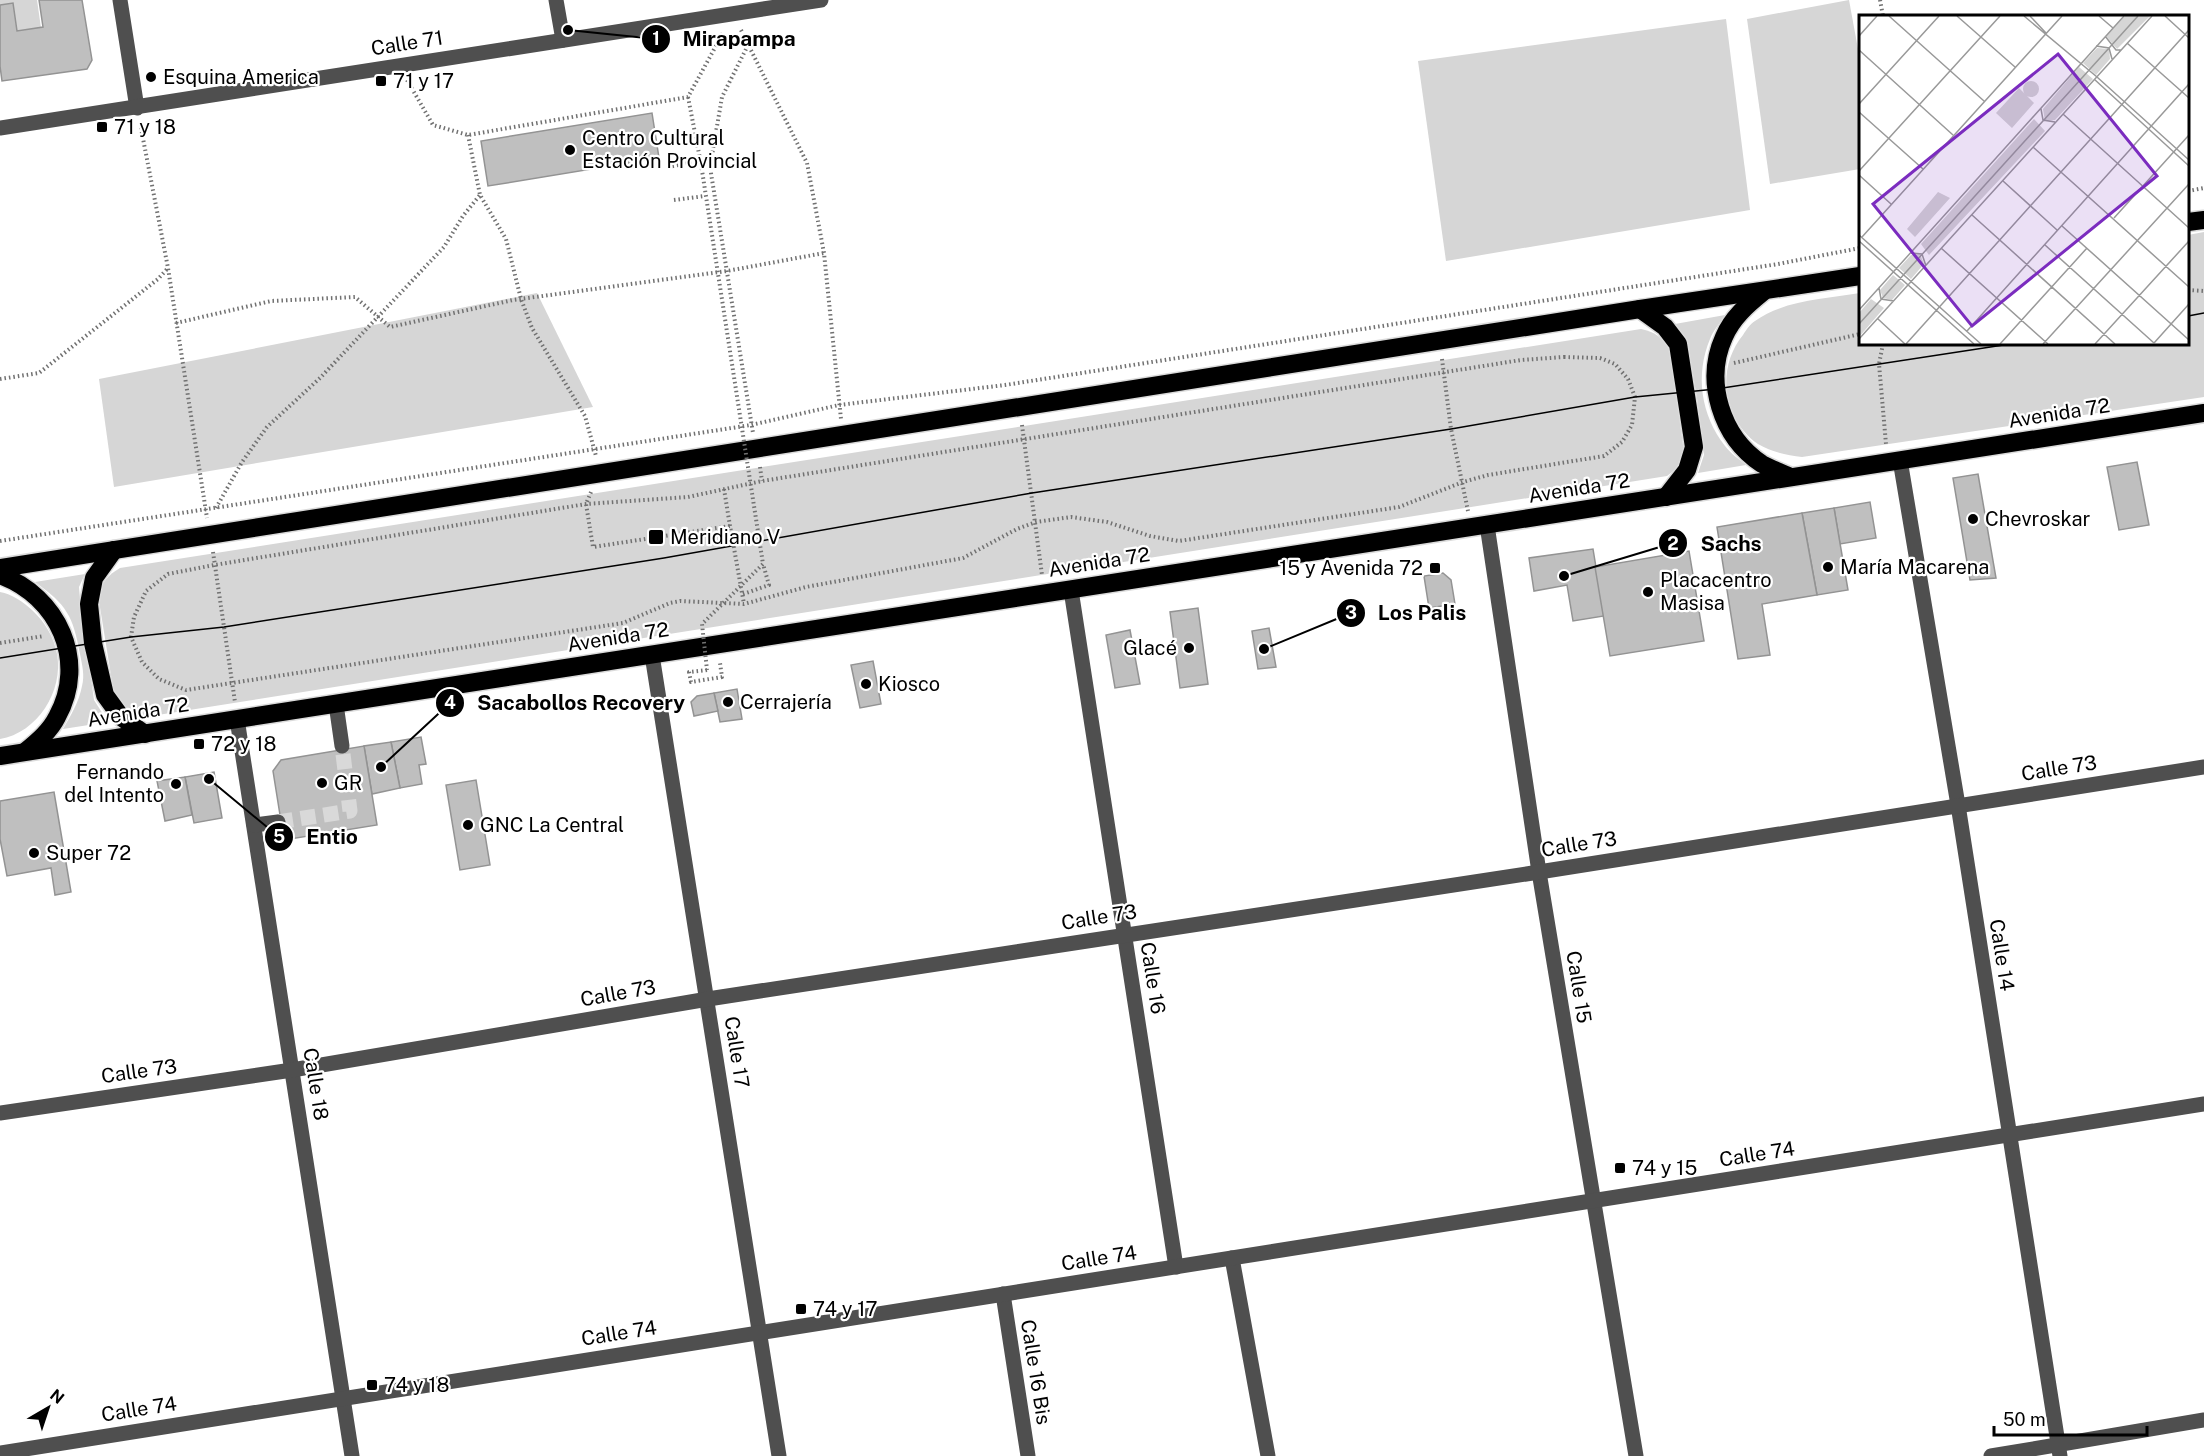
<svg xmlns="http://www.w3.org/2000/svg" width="2204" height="1456" viewBox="0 0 2204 1456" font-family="'Public Sans',sans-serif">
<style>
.green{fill:#d6d6d6}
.building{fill:#bfbfbf;stroke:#939393;stroke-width:1.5}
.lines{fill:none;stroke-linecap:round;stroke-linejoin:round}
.minor-tunnel{stroke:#d9d9d9;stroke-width:15;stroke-dasharray:15 8;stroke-linecap:butt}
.highway-casing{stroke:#dbdbdb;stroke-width:21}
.path{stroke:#717171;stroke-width:4;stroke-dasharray:1.5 3;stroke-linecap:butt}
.minor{stroke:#4f4f4f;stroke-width:15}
.highway{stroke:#000;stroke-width:18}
.tram{stroke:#000;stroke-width:1.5}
.path-bridge{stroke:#717171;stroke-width:4;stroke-dasharray:1.5 3;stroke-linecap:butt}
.poi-dot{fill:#000;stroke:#fff;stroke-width:2}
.labels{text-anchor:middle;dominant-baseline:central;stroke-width:4.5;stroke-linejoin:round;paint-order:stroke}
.street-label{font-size:20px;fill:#000;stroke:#fff}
.poi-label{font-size:20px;fill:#000;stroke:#fff;text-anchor:start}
.inset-road{fill:none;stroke:#999;stroke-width:1.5}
.view{fill:#7b2cbf;fill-opacity:0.15;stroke:#7b2cbf;stroke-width:3}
.inset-edge{fill:none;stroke:#000;stroke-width:3}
.leader{fill:none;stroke:#000;stroke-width:2}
.callout-dot{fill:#000;stroke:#fff;stroke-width:2}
.mark-label{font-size:18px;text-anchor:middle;font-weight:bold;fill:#fff}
.callout-label{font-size:21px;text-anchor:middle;font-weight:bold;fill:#000;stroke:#fff;stroke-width:4.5;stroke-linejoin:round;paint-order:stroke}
</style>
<rect width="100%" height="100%" fill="#fff"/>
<!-- green -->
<g class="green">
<polygon points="0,0 37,0 41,28 17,31 13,3 0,5"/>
<polygon points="1849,0 1860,60 1860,169 1770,184 1747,19"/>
<polygon points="1726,19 1750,210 1446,261 1418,61"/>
<path d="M2204,232V397L1802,457C1787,455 1771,452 1758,444C1722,419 1716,368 1743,335C1746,330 1750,324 1755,321C1784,300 1825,299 1860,293V344H2188V235Z"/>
<polygon points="537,293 593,407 114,487 99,379"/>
<path d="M1725,315C1720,323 1713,331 1710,339C1695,375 1701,415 1725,446C1730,453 1739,459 1746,465L1698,473L1704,455L1697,398L1687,340L1675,324Z"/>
<path d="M1641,329C1655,332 1662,337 1670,350L1684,452L1680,466L1667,476L145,717C129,715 121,708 114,694L98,595C102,582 108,575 120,568Z"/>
<path d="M85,574L79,587L80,599L94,700L108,722L63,729C71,715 79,702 82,686C85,675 82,665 80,654C73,616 67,605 35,582Z"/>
<path d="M0,592C12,594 23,602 32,610C45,622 54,637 57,654C64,691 37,733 0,739Z"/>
</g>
<!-- building -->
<g class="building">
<polygon points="39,0 82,0 92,60 87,69 2,81 0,66 0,5 13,3 17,31 43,27"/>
<polygon points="652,113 659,158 488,186 481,141"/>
<polygon points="2137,462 2149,525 2119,530 2107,467"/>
<polygon points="1978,474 1996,578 1970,580 1953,478"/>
<polygon points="1870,502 1876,538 1840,544 1834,508"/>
<polygon points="1834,508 1848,590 1817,595 1802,513"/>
<polygon points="1802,513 1817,595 1762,604 1770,655 1738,659 1717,527"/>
<polygon points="1593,549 1604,616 1573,621 1567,585 1534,591 1529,558"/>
<polygon points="1689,551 1704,641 1610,656 1595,567"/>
<polygon points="1443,573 1451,580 1455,604 1429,608 1424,576"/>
<polygon points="1198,608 1208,684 1180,688 1170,612"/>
<polygon points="1269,628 1276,667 1258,669 1252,631"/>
<polygon points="1130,630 1140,684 1115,688 1106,635"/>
<polygon points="873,661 881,704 860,708 851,665"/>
<polygon points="737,689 742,719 720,722 714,693"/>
<polygon points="714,693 718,711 694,716 691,702 697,696"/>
<polygon points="421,737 426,764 419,765 422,784 400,788 391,742"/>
<polygon points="391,742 400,788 372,794 364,746"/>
<polygon points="364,746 377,825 284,840 273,771 281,760"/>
<polygon points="214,772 222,818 194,823 185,777"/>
<polygon points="185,777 192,815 165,821 157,781"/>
<polygon points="476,780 490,865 460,870 446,785"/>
<polygon points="54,792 71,892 55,895 51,868 7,876 0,839 0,801"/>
</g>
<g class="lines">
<!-- minor-tunnel -->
<polyline class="minor-tunnel" points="278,822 350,811 342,746"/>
<defs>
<g id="highway">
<polyline points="2188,222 2204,220"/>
<path d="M1763,292C1747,305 1732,318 1724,337C1704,381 1721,437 1762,464C1771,469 1782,473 1791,477"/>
<polyline points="1640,309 1665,327 1678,344 1694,447 1687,470 1666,497"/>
<polyline points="114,550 94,578 89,604 93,643 105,695 121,717 145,734"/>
<polyline points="0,568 1640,309 1860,276"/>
<path d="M0,575C58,596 88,661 57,717C50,731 38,741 26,751"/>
<polyline points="0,756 2204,413"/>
</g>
</defs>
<!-- highway casing -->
<use href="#highway" class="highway-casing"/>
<!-- path -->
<g class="path">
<polyline points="1880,0 1883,16"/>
<polyline points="741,30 807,163 824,253 841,419"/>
<polyline points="748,45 722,97 710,167 753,433"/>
<polyline points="407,80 433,125 468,135 688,97 723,33"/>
<polyline points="688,97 701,164"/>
<polyline points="140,123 168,268 207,518"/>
<polyline points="468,135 480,195 506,239 521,299 532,328 585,416 596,456"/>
<polyline points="668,167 700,161"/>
<polyline points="2188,191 2204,188"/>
<polyline points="674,200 705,196"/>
<polyline points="2188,290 2204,291"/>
<polyline points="176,323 271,301 355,297 390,327 513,300 727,271 824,253"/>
<polyline points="1883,344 1879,364 1886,444"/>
<polygon points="1564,357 1600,358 1615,364 1628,379 1635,397 1632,425 1622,442 1604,456 1488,475 1463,482 1399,507 1179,541 1150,536 1107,522 1071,517 1036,522 1017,529 963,558 806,587 744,604 680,601 670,603 623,623 186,690 159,679 142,662 131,637 134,617 146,591 168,574 214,565 586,504 688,497 762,481 1521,360"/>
<polyline points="1442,359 1451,429 1468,511"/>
<polyline points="1734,363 1860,334"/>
<polyline points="0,379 39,373 158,279 168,268"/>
<polyline points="1022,425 1042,575"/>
<polyline points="760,467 762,481"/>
<polyline points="724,489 730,526"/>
<polyline points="591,492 586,504 593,547 730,526 744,604"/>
<polyline points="216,508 242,462 267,427 320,378 444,247 463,216 480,195"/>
<polyline points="0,541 751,425 839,405 1005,385 1778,264 1860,248"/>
<polyline points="213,552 235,702"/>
<polyline points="743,594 769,585 763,564"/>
<polyline points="0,643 44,636"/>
<polyline points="707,670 689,672 691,682 722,677 720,663"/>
</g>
<!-- minor -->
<g class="minor">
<polyline points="120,0 137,108"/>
<polyline points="556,0 563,40"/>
<polyline points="0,128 821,0"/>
<polyline points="1900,460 1958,805 2060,1456"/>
<polyline points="1487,525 1539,872 1636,1456"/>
<polyline points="1071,590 1176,1267"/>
<polyline points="652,655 779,1456"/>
<polyline points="336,704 342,746"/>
<polyline points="237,719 352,1456"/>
<polyline points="254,825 278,822"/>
<polyline points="0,1113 292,1070 708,999 1539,872 2204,767"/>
<polyline points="1232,1258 1268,1456"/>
<polyline points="1003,1294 1028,1456"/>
<polyline points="0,1453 2204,1104"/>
<polyline points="1991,1456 2204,1420"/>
</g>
<!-- highway -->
<use href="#highway" class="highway"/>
<!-- tram -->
<g class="tram">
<polyline points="2188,316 2204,313"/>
<polyline points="0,658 131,637 224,627 664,558 1032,493 1451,429 1635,397 1716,389 2010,344"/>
</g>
<!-- path-bridge -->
<polyline class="path-bridge" points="701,164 763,564 702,624 707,670"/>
</g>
<!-- markers -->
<g class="poi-dot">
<circle cx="151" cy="77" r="6"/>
<rect x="375" y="75" width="12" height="12" rx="3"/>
<rect x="96" y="121" width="12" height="12" rx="3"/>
<circle cx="570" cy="150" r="6"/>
<circle cx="1973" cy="519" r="6"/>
<rect x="648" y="529" width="16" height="16" rx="3"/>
<circle cx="1828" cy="567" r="6"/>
<rect x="1429" y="562" width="12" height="12" rx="3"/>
<circle cx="1648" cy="592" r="6"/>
<circle cx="1189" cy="648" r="6"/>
<circle cx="866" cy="684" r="6"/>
<circle cx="728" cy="702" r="6"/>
<rect x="193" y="738" width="12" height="12" rx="3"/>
<circle cx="322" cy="783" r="6"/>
<circle cx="176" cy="784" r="6"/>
<circle cx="468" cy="825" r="6"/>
<circle cx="34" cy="853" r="6"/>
<rect x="1614" y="1162" width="12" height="12" rx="3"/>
<rect x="795" y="1303" width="12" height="12" rx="3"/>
<rect x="366" y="1379" width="12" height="12" rx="3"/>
</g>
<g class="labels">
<!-- street labels -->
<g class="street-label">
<text transform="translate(407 43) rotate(-9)">Calle 71</text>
<text transform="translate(2059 413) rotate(-9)">Avenida 72</text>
<text transform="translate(1579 488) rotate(-9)">Avenida 72</text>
<text transform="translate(1099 562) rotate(-9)">Avenida 72</text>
<text transform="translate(618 637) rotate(-9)">Avenida 72</text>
<text transform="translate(138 712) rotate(-9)">Avenida 72</text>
<text transform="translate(2059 768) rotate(-9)">Calle 73</text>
<text transform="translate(1579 844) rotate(-9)">Calle 73</text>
<text transform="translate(1099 917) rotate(-9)">Calle 73</text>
<text transform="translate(2002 955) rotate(81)">Calle 14</text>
<text transform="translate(1153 978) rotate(81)">Calle 16</text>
<text transform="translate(1579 987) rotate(81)">Calle 15</text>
<text transform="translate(618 993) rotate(-10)">Calle 73</text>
<text transform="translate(737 1052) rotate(81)">Calle 17</text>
<text transform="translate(139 1071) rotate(-8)">Calle 73</text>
<text transform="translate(316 1084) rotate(81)">Calle 18</text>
<text transform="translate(1757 1154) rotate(-9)">Calle 74</text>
<text transform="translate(1099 1258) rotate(-9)">Calle 74</text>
<text transform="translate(619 1333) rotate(-9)">Calle 74</text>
<text transform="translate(1036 1372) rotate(81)">Calle 16 Bis</text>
<text transform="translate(139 1409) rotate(-9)">Calle 74</text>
</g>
<!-- poi labels -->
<g class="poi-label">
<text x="163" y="77">Esquina America</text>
<text x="393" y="81">71 y 17</text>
<text x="114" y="127">71 y 18</text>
<text x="582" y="138">Centro Cultural<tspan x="582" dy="23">Estación Provincial</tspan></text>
<text x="1985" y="519">Chevroskar</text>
<text x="670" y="537">Meridiano V</text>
<text x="1840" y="567">María Macarena</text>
<text x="1423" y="568" text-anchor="end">15 y Avenida 72</text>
<text x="1660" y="580">Placacentro<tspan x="1660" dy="23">Masisa</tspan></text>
<text x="1177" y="648" text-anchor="end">Glacé</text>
<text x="878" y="684">Kiosco</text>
<text x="740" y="702">Cerrajería</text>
<text x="211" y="744">72 y 18</text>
<text x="164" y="772" text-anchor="end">Fernando<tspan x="164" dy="23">del Intento</tspan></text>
<text x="334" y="783">GR</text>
<text x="480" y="825">GNC La Central</text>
<text x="46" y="853">Super 72</text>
<text x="1632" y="1168">74 y 15</text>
<text x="813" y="1309">74 y 17</text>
<text x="384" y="1385">74 y 18</text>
</g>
</g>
<!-- overview -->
<g transform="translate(1859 15)">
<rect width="330" height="330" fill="#fff"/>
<path d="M266,1H291L258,34L247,21ZM238,33L250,34L251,44L237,60L224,48ZM220,52L234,64L196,105L186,106L184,94ZM164 74a8 8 0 1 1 16 0a8 8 0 1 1-16 0ZM160,73L175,88L153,113L137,98ZM175,104L186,116L70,240L62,229ZM79,177L91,183L56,222L48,214ZM61,239L65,249L52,264L40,253L52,240ZM34,260L46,270L33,285L24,283L21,275ZM12,284L25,293L0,322V298Z" fill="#d6d6d6"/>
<path class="inset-road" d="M30,1L125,86M98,1L156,52M165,1L238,62M171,1L187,18M240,1L254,13M306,1L330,23M0,21L18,1M246,21L257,35H262M268,28L330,83M237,31L250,33L253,44M0,35L94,120M238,62L330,145M235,64L330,151M0,89L80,1M182,94L184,105L196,107M0,97L64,154M204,99L330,213M174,132L330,272M0,156L141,1M0,160L32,189M144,166L198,215M113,200L256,329M255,203L330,120M203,211L330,325M0,220L122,329M3,222L203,1M0,226L115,329M186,230L295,328M82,233L189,329M52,238L63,239L67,251M20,273L22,284L35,286M0,295L265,1M19,304L46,329M0,309L279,1M108,316L330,69M0,324L293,1M295,328L330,289M47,329L330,15M141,329L228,233M184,329L330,169M236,329L330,226"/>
<path class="view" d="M199,39L298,161L113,311L14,189Z"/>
<rect width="330" height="330" class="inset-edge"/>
</g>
<!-- callouts -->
<path class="leader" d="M568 30L656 39M1564 576L1673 543M1264 649L1351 613M381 767L450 703M209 779L279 837"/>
<g class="callout-dot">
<circle cx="568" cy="30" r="6"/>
<circle cx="1564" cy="576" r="6"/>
<circle cx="1264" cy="649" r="6"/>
<circle cx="381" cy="767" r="6"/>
<circle cx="209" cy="779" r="6"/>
<circle cx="656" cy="39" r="15"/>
<circle cx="1673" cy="543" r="15"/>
<circle cx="1351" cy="613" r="15"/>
<circle cx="450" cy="703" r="15"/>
<circle cx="279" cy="837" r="15"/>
</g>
<g class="mark-label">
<text x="656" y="45">1</text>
<text x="1673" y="550">2</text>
<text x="1351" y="619">3</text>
<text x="450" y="709">4</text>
<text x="279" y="843">5</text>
</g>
<g class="callout-label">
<text x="739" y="46">Mirapampa</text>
<text x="1731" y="551">Sachs</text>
<text x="1422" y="620">Los Palis</text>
<text x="581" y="710">Sacabollos Recovery</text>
<text x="332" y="844">Entio</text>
</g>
<!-- north arrow -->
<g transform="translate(48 1408) rotate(39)" stroke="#ffffff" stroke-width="4.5" paint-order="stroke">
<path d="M0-4.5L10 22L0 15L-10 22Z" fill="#000000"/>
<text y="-9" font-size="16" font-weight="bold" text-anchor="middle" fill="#000000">N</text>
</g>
<!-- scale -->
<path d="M1994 1426v9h153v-9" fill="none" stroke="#000000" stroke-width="3"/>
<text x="2003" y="1426" font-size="18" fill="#000000" stroke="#ffffff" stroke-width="4.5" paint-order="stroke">50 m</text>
</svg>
